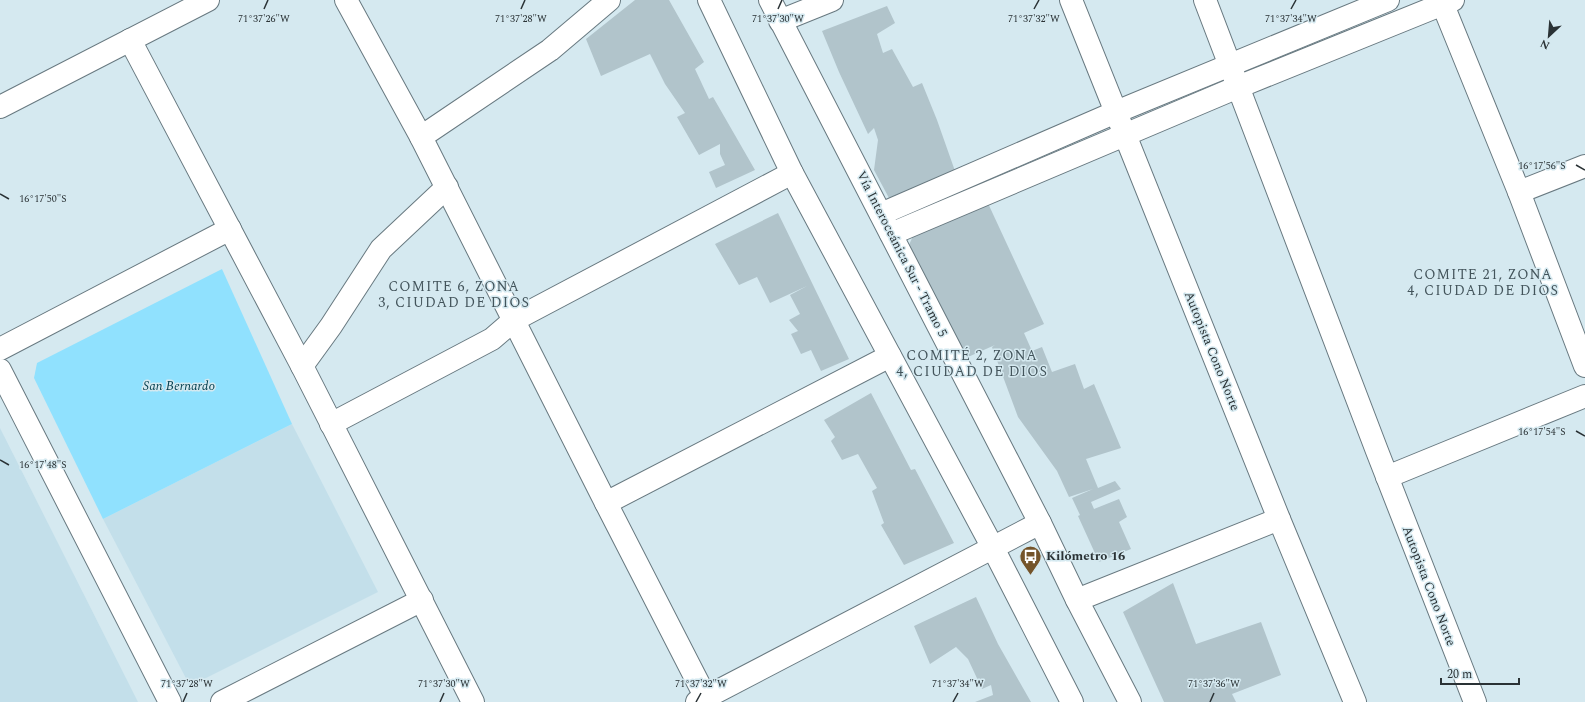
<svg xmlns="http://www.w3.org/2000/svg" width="1585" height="702" viewBox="0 0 1585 702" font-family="Spectral,serif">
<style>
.built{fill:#c3dfea}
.green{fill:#90e1fe}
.building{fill:#b1c4cb}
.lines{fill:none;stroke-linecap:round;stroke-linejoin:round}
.minor-casing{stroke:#687980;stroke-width:24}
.secondary-casing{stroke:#687980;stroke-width:24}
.trunk-casing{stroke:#687980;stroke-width:24}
.minor{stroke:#fff;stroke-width:22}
.secondary{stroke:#fff;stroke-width:22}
.trunk{stroke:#fff;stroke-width:22}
.ticks{fill:none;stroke:#2a3235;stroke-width:1.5}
.labels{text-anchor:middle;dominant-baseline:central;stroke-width:3;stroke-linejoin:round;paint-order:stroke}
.street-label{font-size:13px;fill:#2a3235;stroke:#d5e9f0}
.park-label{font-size:13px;font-style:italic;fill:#054050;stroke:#d5e9f0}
.poi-label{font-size:13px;font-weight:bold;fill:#2a3235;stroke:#d5e9f0;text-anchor:start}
.neighbourhood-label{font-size:14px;letter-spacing:1px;fill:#43545b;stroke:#d5e9f0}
.ticks-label{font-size:10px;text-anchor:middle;fill:#2a3235;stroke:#d5e9f0;stroke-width:3;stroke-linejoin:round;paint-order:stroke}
</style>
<rect width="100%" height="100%" fill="#d5e9f0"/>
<!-- built -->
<g class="built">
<polygon points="292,424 378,592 190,686 103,519"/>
<polygon points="0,428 138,702 0,702"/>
</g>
<!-- green -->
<polygon class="green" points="222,269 292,424 103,519 34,378 37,363"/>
<!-- building -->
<g class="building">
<polygon points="635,0 669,0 704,62 695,69 709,99 713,97 755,170 716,188 709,172 725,165 720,154 720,144 699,155 677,117 685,113 665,84 650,54 601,76 586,39"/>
<polygon points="887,6 895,23 877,34 883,53 892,49 913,87 922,83 937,120 955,171 889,198 874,170 878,140 874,128 868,134 839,72 822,31"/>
<polygon points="986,199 1044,324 1024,333 1032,351 1042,347 1052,372 1075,364 1084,389 1094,384 1121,448 1086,459 1098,488 1115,481 1121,489 1091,502 1094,509 1119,499 1127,517 1119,522 1131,549 1099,562 1078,516 1080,515 1072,498 1093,489 1069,497 1057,471 1018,417 992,347 995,345 959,361 909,245 916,229"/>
<polygon points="778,213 849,359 821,371 811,350 801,354 791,334 798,331 789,320 800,314 790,295 807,286 770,303 757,277 739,285 715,244"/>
<polygon points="871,393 911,470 915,469 954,543 904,565 881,525 884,523 872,491 877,488 858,454 842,460 831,441 835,437 824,420"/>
<polygon points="1173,583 1196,644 1261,622 1281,675 1232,694 1236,702 1164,702 1123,612"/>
<polygon points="976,597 998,644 1031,702 975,702 993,695 991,685 982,689 968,659 956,647 930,664 914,626"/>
</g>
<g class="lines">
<defs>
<g id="minor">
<polyline points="346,0 421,137 606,503 708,702"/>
<polyline points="709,0 792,173 993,548 1072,702"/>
<polyline points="1441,0 1519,192 1585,366"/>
<polyline points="130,40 302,366 473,702"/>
<polyline points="0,107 208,0"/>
<polyline points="421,137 550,50 609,0"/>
<polyline points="1519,192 1585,166"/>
<polyline points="881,214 1116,112 1388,0"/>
<polyline points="891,234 1238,87 1453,0"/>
<polyline points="0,349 230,229"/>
<polyline points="302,366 331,326 381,249 447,187"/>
<polyline points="0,370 170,702"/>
<polyline points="331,424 492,339 514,320 792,173"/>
<polyline points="1387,477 1585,396"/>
<polyline points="606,503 890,356"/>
<polyline points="1077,600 1279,519"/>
<polyline points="222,702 422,600"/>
<polyline points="697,702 1040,523"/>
</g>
<g id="secondary">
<polyline points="1071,0 1279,519 1355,702"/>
<polyline points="1205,0 1377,451 1475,702"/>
<polyline points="780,21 832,0"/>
</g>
<polyline id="trunk" points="770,0 1040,523 1077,600 1130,702"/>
</defs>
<!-- minor casing -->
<use href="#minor" class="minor-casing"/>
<!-- secondary casing -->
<use href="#secondary" class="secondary-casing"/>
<!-- trunk casing -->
<use href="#trunk" class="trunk-casing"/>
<!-- minor -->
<use href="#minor" class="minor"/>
<!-- secondary -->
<use href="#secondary" class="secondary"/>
<!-- trunk -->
<use href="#trunk" class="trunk"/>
</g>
<!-- ticks -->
<path class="ticks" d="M264,9L268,0M521,9L525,0M778,9L782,0M1034,9L1039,0M1291,9L1296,0M1576,165L1585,170M0,194L9,199M1576,431L1585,436M0,460L9,465M183,702L187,693M440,702L444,693M696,702L701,693M953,702L958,693M1210,702L1214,693"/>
<!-- icons -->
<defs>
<symbol id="bus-pin" viewBox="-11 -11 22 30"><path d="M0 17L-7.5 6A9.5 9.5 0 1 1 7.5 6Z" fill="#74542a" stroke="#d5e9f0"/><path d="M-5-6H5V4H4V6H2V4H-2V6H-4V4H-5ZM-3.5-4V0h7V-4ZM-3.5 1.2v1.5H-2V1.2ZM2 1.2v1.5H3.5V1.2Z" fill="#fff"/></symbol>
</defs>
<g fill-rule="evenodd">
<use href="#bus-pin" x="1018" y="544" width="25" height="34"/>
</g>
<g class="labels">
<!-- street labels -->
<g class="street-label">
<text transform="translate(902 254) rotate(63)">Vía Interoceánica Sur - Tramo 5</text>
<text transform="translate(1212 351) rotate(68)">Autopista Cono Norte</text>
<text transform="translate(1429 586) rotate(69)">Autopista Cono Norte</text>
</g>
<!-- park labels -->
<g class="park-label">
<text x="179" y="386">San Bernardo</text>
</g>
<!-- poi labels -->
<g class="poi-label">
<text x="1046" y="556">Kilómetro 16</text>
</g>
<!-- neighbourhood labels -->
<g class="neighbourhood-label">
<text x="1483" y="274">COMITE 21, ZONA<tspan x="1483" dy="16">4, CIUDAD DE DIOS</tspan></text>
<text x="454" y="286">COMITE 6, ZONA<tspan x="454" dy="16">3, CIUDAD DE DIOS</tspan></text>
<text x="972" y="355">COMITÉ 2, ZONA<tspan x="972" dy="16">4, CIUDAD DE DIOS</tspan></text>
</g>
</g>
<g class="ticks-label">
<text x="264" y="22">71°37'26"W</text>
<text x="521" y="22">71°37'28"W</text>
<text x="778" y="22">71°37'30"W</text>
<text x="1034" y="22">71°37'32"W</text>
<text x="1291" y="22">71°37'34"W</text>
<text x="1542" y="169">16°17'56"S</text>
<text x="43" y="202">16°17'50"S</text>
<text x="1542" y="435">16°17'54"S</text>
<text x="43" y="468">16°17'48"S</text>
<text x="187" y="687">71°37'28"W</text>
<text x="444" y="687">71°37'30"W</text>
<text x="701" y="687">71°37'32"W</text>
<text x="958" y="687">71°37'34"W</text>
<text x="1214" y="687">71°37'36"W</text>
</g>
<!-- north arrow -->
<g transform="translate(1549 36) rotate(206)" stroke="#d5e9f0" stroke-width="3" paint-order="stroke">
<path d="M0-3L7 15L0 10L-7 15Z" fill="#2a3235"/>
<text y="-6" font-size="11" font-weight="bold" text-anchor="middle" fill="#2a3235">N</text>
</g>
<!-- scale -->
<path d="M1441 678v6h78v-6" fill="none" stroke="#2a3235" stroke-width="2"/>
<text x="1447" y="678" font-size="12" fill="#2a3235" stroke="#d5e9f0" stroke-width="3" paint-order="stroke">20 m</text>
</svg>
